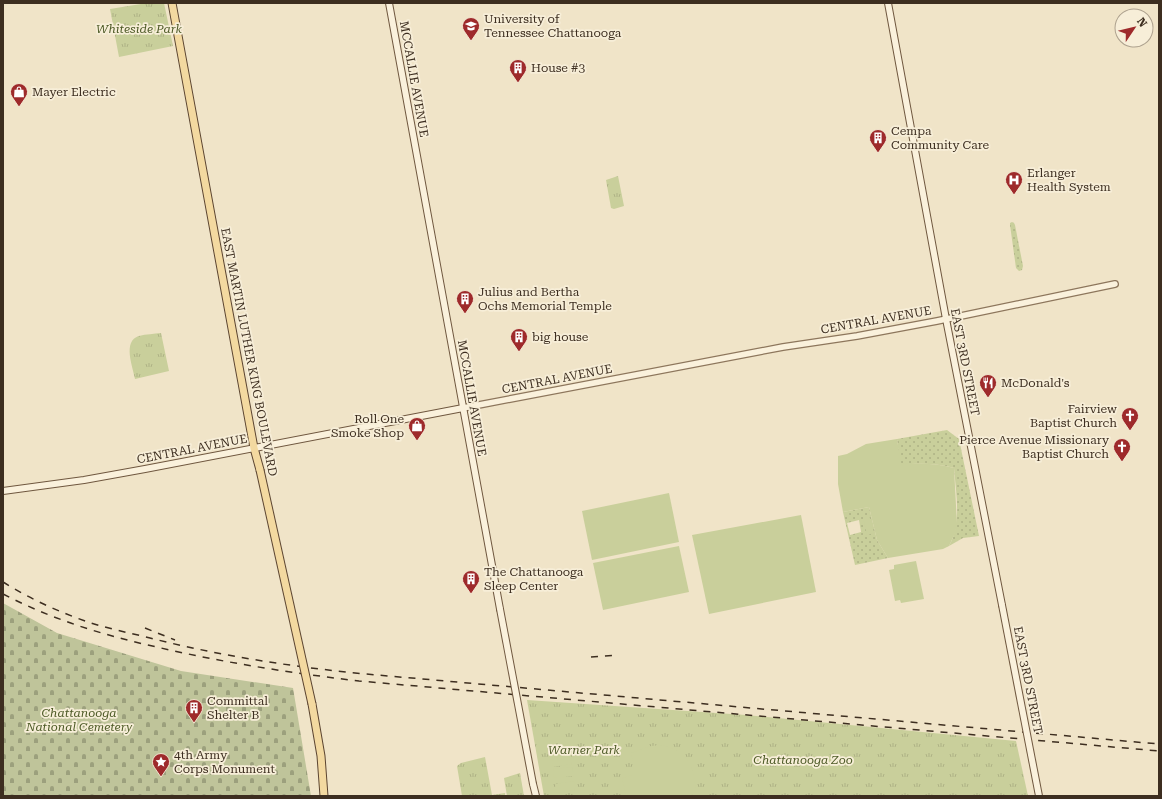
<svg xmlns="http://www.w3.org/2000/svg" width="1162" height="799" viewBox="0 0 1162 799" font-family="'Roboto Serif',serif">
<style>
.grass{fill:url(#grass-dots);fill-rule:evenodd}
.cemetery{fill:url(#cemetery-stones)}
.park{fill:url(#park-tufts)}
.garden{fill:#c9cf9b}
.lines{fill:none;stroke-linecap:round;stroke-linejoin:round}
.tertiary-casing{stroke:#8d765c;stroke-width:8}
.secondary-casing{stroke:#6f573f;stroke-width:8}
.primary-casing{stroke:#5b4430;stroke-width:9}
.tertiary{stroke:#faf1dc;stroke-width:5.5}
.secondary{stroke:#faf1dc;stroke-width:6}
.primary{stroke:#f3d9a0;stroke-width:7}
.rail{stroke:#3d2e20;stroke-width:1.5;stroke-dasharray:7 7;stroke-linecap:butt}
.secondary-bridge-casing{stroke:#6f573f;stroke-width:8;stroke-linecap:butt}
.primary-bridge-casing{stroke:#5b4430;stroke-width:9;stroke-linecap:butt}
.secondary-bridge{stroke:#faf1dc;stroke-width:6}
.primary-bridge{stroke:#f3d9a0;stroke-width:7}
.labels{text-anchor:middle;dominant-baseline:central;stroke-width:3.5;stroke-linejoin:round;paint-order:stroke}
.poi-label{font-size:12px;fill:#3d2e20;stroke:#f7eed8;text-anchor:start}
.park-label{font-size:12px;font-style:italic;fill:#4d5a26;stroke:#f7eed8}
.street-label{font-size:12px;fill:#3d2e20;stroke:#f7eed8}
</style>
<defs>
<pattern id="grass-dots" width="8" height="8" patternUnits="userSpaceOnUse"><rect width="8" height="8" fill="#c9cf9b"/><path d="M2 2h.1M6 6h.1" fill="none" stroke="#aeb285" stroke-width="1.8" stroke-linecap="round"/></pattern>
<pattern id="cemetery-stones" width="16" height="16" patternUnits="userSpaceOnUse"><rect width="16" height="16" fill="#bfc49a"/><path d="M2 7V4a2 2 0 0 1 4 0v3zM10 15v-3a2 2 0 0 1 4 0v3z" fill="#9ca07d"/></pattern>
<pattern id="park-tufts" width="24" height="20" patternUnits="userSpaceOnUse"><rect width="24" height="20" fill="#c9cf9b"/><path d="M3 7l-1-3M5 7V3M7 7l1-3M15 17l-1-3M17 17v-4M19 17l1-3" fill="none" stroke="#aeb285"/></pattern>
</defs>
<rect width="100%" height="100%" fill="#f0e4c8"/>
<!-- grass -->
<g class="grass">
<polygon points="1012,222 1014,223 1015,225 1023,266 1022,270 1019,271 1016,268 1010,225 1010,223"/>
<path d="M947,430L959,439L979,536L963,538L949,546C962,523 956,494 954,468C936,463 919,463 900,465L897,439Z"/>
<path d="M869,507L877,540L888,558L855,565L843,512ZM859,520L861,532L850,535L847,523Z"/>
</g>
<!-- cemetery -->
<polygon class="cemetery" points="3,603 57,633 181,671 293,688 311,796 3,796"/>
<!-- park -->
<g class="park">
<polygon points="147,3 164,3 173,46 119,57 110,9"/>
<polygon points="618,176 624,206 614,209 611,208 606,180"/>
<path d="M161,333L169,371L135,379C133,367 122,341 139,336C146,334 154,334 161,333Z"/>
<polygon points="527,700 746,715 1016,741 1028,796 544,796"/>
<polygon points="485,757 492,795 505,793 505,796 462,796 457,766 461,763"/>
<polygon points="520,773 524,796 507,796 504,778"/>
</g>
<!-- garden -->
<g class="garden">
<path d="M897,439L901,464C919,463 936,463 954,468L957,524L955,533L949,546L943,549L888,558L877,540L869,507L843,512L838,484V456L847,454L866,444Z"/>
<polygon points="669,493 679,542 592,560 582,511"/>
<polygon points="801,515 816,592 709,614 692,535"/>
<polygon points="869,515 874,533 867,535 863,517"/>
<polygon points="679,546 689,592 603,610 593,563"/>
<polygon points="916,561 924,599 901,603 900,600 895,601 889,570 894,569 894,565"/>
<polygon points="569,744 570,753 551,755 550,746"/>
<path d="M660,745C690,751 694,767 696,794L687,796H622L626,794L622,778L633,775V772L635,771L631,753L651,746Z"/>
<polygon points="571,755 572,764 553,767 552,758"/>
<polygon points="572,767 574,776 554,778 553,769"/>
<polygon points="574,781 575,790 556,793 555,784"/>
</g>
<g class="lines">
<defs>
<polyline id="tertiary" points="463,408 783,347 857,336 937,321 1115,284"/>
<g id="secondary">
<polyline points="389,3 500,609"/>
<polyline points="888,3 946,319 1002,605"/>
<polyline points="3,491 84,480 145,469 463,408"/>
<polyline points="533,784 536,796"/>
</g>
<g id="primary">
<polyline points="172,3 254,448 260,470"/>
<polyline points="312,704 321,756 324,796"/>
</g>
</defs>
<!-- tertiary casing -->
<use href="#tertiary" class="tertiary-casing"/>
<!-- secondary casing -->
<use href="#secondary" class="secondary-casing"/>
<!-- primary casing -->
<use href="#primary" class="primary-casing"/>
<!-- tertiary -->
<use href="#tertiary" class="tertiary"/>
<!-- secondary -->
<use href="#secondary" class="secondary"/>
<!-- primary -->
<use href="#primary" class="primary"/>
<!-- rail -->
<g class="rail">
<path d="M3,582C30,599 61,613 91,623C110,629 130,633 150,638C221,656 293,667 366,674L1159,744"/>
<path d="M3,594C53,620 106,636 161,648C226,663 292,673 359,681L1159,751"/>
<polyline points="145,628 175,640"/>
<polyline points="591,657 617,655"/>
</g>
<defs>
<g id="secondary-bridge">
<polyline points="1002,605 1039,796"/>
<polyline points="500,609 533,784"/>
</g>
<polyline id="primary-bridge" points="260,470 312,704"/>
</defs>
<!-- secondary-bridge casing -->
<use href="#secondary-bridge" class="secondary-bridge-casing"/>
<!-- primary-bridge casing -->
<use href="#primary-bridge" class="primary-bridge-casing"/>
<!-- secondary-bridge -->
<use href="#secondary-bridge" class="secondary-bridge"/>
<!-- primary-bridge -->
<use href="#primary-bridge" class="primary-bridge"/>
</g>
<!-- icons -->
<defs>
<symbol id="university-pin" viewBox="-11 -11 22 30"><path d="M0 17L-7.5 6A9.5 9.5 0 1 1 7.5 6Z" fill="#9e2a2b" stroke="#f7eed8"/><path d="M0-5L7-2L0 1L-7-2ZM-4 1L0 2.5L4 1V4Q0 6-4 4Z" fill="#fff"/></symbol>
<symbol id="building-pin" viewBox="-11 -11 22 30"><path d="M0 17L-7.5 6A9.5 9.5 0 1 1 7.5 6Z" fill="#9e2a2b" stroke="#f7eed8"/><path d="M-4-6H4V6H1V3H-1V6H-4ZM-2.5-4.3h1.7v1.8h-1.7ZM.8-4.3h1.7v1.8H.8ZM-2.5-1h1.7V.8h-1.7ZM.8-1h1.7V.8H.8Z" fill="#fff"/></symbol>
<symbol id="shop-pin" viewBox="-11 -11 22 30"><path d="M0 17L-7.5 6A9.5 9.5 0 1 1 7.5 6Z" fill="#9e2a2b" stroke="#f7eed8"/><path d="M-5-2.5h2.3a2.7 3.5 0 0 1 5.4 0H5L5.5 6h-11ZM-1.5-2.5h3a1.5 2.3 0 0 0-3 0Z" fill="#fff"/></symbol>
<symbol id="hospital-pin" viewBox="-11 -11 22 30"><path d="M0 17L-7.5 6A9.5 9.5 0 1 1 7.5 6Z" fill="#9e2a2b" stroke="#f7eed8"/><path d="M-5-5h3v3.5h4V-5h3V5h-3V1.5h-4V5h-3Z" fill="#fff"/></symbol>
<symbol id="restaurant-pin" viewBox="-11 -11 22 30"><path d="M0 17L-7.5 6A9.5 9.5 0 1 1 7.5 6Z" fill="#9e2a2b" stroke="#f7eed8"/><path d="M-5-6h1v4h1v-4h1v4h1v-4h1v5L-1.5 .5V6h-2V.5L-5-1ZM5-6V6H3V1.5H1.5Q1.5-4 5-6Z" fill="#fff"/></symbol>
<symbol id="church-pin" viewBox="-11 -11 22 30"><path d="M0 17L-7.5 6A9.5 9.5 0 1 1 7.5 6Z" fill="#9e2a2b" stroke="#f7eed8"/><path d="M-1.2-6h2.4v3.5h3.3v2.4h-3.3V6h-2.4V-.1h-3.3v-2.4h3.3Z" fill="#fff"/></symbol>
<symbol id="sight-pin" viewBox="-11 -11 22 30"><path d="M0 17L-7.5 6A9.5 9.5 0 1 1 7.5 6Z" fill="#9e2a2b" stroke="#f7eed8"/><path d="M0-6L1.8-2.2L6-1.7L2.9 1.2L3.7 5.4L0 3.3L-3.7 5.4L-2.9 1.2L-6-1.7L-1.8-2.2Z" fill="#fff"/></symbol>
</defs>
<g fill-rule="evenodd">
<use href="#university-pin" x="461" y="16" width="20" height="27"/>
<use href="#building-pin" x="508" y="58" width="20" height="27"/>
<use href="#shop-pin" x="9" y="82" width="20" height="27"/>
<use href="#building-pin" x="868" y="128" width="20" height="27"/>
<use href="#hospital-pin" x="1004" y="170" width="20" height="27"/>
<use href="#building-pin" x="455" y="289" width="20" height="27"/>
<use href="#building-pin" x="509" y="327" width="20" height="27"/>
<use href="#restaurant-pin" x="978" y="373" width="20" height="27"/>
<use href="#church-pin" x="1120" y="406" width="20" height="27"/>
<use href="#shop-pin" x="407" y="416" width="20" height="27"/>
<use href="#church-pin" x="1112" y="437" width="20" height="27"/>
<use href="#building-pin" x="461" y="569" width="20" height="27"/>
<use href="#building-pin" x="184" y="698" width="20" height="27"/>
<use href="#sight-pin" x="151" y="752" width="20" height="27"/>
</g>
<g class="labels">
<!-- poi labels -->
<g class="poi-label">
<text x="484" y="19">University of<tspan x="484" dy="14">Tennessee Chattanooga</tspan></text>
<text x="531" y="68">House #3</text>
<text x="32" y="92">Mayer Electric</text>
<text x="891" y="131">Cempa<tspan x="891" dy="14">Community Care</tspan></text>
<text x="1027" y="173">Erlanger<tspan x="1027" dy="14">Health System</tspan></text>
<text x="478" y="292">Julius and Bertha<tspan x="478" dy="14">Ochs Memorial Temple</tspan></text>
<text x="532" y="337">big house</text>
<text x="1001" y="383">McDonald's</text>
<text x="1117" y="409" text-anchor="end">Fairview<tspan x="1117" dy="14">Baptist Church</tspan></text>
<text x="404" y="419" text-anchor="end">Roll One<tspan x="404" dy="14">Smoke Shop</tspan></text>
<text x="1109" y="440" text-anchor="end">Pierce Avenue Missionary<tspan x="1109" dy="14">Baptist Church</tspan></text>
<text x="484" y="572">The Chattanooga<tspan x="484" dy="14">Sleep Center</tspan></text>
<text x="207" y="701">Committal<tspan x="207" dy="14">Shelter B</tspan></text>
<text x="174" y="755">4th Army<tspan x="174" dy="14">Corps Monument</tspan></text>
</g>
<!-- park labels -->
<g class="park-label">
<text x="139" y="29">Whiteside Park</text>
<text x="79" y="713">Chattanooga<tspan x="79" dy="14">National Cemetery</tspan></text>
<text x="584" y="750">Warner Park</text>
<text x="803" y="760">Chattanooga Zoo</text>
</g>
<!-- street labels -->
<g class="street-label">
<text transform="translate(414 79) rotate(80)">MCCALLIE AVENUE</text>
<text transform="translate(876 320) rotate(-10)">CENTRAL AVENUE</text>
<text transform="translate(249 352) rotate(79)">EAST MARTIN LUTHER KING BOULEVARD</text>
<text transform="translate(965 362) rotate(79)">EAST 3RD STREET</text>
<text transform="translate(557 379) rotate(-11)">CENTRAL AVENUE</text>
<text transform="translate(472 398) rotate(80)">MCCALLIE AVENUE</text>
<text transform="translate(192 449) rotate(-11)">CENTRAL AVENUE</text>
<text transform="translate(1028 680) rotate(79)">EAST 3RD STREET</text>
</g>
</g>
<!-- border -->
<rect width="1162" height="799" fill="none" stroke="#3d2e20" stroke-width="8"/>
<!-- north arrow -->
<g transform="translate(1134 28) rotate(55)"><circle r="19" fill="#f7eed8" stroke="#ada18e"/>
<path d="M0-3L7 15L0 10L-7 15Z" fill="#9e2a2b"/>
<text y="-6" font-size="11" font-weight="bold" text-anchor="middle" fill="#3d2e20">N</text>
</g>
</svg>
